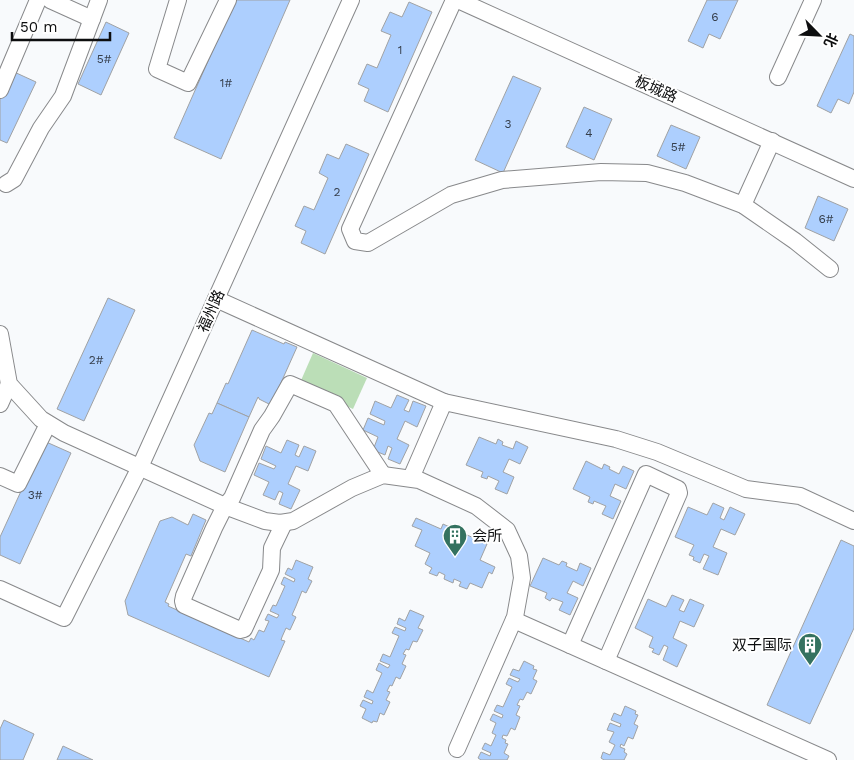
<svg xmlns="http://www.w3.org/2000/svg" width="854" height="760" viewBox="0 0 854 760" font-family="'Work Sans','Noto Sans SC',sans-serif">
<style>
.green{fill:#bbdeb7}
.building{fill:#adcffe;stroke:#a0a2a4}
.lines{fill:none;stroke-linecap:round;stroke-linejoin:round}
.minor-casing{stroke:#88898b;stroke-width:18}
.minor{stroke:#fff;stroke-width:16}
.labels{text-anchor:middle;dominant-baseline:central;stroke-width:4;stroke-linejoin:round;paint-order:stroke}
.number-label{font-size:12px;fill:#353e4b}
.street-label{font-size:15px;fill:#0d0e0f;stroke:#fff}
.poi-label{font-size:15px;fill:#0d0e0f;stroke:#fff;text-anchor:start}
</style>
<rect width="100%" height="100%" fill="#f8fafc"/>
<!-- green -->
<polygon class="green" points="313,353 367,378 353,409 299,385"/>
<!-- building -->
<g class="building">
<polygon points="235,0 290,0 221,159 174,138"/>
<polygon points="707,0 738,0 720,39 709,34 703,48 688,41"/>
<polygon points="409,2 432,12 388,112 364,101 369,89 358,84 367,64 377,68 391,35 381,31 390,12 402,17"/>
<polygon points="106,22 129,33 101,95 78,84"/>
<polygon points="850,34 854,36 854,92 849,104 838,99 831,113 817,106"/>
<polygon points="12,71 36,82 7,143 0,140 0,98"/>
<polygon points="513,76 541,88 503,173 475,160"/>
<polygon points="584,107 612,119 594,160 566,147"/>
<polygon points="671,125 700,137 686,169 657,156"/>
<polygon points="346,144 369,154 325,254 301,243 306,231 295,226 304,206 314,210 328,178 319,173 327,154 339,159"/>
<polygon points="818,196 848,209 834,241 805,228"/>
<polygon points="108,298 135,310 84,421 57,409"/>
<polygon points="252,330 284,344 285,342 297,347 271,405 259,399 259,398 258,397 249,417 217,403 226,383 228,384"/>
<polygon points="397,395 409,400 404,410 409,412 413,401 426,406 417,427 405,421 397,439 409,445 400,464 388,459 392,448 388,446 385,455 373,450 378,437 363,430 368,418 384,425 385,421 370,414 375,401 391,408"/>
<polygon points="217,403 249,417 225,472 200,461 194,445 209,413 212,414"/>
<polygon points="479,437 496,444 498,439 503,442 502,445 513,449 516,441 528,447 520,464 509,459 503,472 514,477 507,494 495,489 499,481 488,476 487,479 481,477 483,472 466,465"/>
<polygon points="287,440 299,445 295,455 299,457 304,446 316,451 308,471 296,466 288,484 300,490 291,509 279,504 283,493 279,491 275,500 263,495 269,482 254,475 259,463 274,469 276,466 261,459 266,446 281,453"/>
<polygon points="44,441 71,453 20,564 0,555 0,537"/>
<polygon points="586,461 602,469 604,464 610,467 609,469 619,474 623,466 634,471 626,489 615,484 610,496 621,501 613,519 602,514 606,506 594,501 593,504 588,502 590,497 573,489"/>
<polygon points="713,503 724,508 720,518 724,520 730,507 745,514 735,535 721,529 713,547 727,553 718,575 703,569 709,556 704,554 700,563 693,560 694,557 689,555 694,545 675,537 688,507 707,515"/>
<polygon points="193,514 206,520 191,556 186,554 165,602 169,604 168,606 249,642 251,638 254,640 259,630 264,632 269,621 265,620 268,614 277,618 279,615 270,611 273,605 276,606 285,586 281,584 284,577 294,582 295,579 285,574 288,568 292,570 296,560 313,567 308,579 312,581 306,593 302,591 296,606 292,615 296,617 290,630 286,628 282,637 281,640 285,641 269,677 128,615 125,601 160,521 172,517 188,525"/>
<polygon points="416,518 441,529 443,524 487,544 480,560 495,567 492,574 489,572 482,588 470,583 467,589 459,586 461,582 454,579 453,583 444,579 445,575 439,572 437,576 429,573 432,568 425,564 430,553 415,546 422,530 412,526"/>
<polygon points="841,540 854,546 854,628 810,724 767,705"/>
<polygon points="543,558 559,565 562,561 567,563 566,566 577,571 580,563 591,568 583,586 573,581 567,593 578,598 570,615 559,610 563,602 552,598 550,601 545,598 547,593 530,586"/>
<polygon points="672,595 684,600 679,610 684,612 690,599 704,605 694,627 680,621 673,638 687,645 677,667 663,660 668,647 664,645 659,655 652,652 654,649 649,647 653,637 635,628 648,599 666,607"/>
<polygon points="410,610 424,616 418,628 423,630 417,642 413,641 409,650 406,649 403,654 406,655 402,664 406,666 400,679 396,677 392,686 390,685 387,691 390,692 386,700 390,702 384,715 380,713 377,722 373,721 372,723 362,718 366,709 360,706 363,700 372,704 373,701 364,697 367,690 373,693 382,673 376,670 379,663 388,668 390,665 380,661 383,654 390,657 399,636 392,633 395,627 405,631 406,628 397,624 399,618 405,621"/>
<polygon points="524,661 534,666 533,669 537,670 533,679 537,681 531,694 527,692 523,700 520,699 517,705 520,706 516,715 520,717 515,730 511,728 507,736 503,735 502,738 506,740 505,743 508,744 504,753 509,756 507,760 481,760 478,758 481,752 490,756 491,753 482,749 485,743 491,746 496,735 492,733 496,723 490,720 493,714 502,718 503,715 494,711 497,705 503,707 512,687 506,684 509,678 518,682 520,679 510,675 513,669 519,671"/>
<polygon points="625,706 636,711 635,714 638,715 634,724 638,726 633,739 628,737 624,746 621,744 620,747 625,749 624,752 627,754 624,760 604,760 601,758 603,752 610,755 615,745 609,742 614,732 607,730 610,723 620,727 621,724 611,720 614,713 621,716"/>
<polygon points="4,720 34,734 23,760 0,760 0,729"/>
<polygon points="63,746 93,760 57,760"/>
</g>
<g class="lines">
<defs>
<g id="minor">
<polyline points="50,0 92,19"/>
<polyline points="178,0 157,69 188,83 228,0"/>
<polyline points="454,0 350,229 355,241 368,243 451,195 502,180 601,172 647,173 685,183 743,205 795,241 830,269"/>
<polyline points="458,0 854,179"/>
<polyline points="778,77 813,0"/>
<polyline points="0,90 38,0"/>
<polyline points="6,184 14,179 41,128 63,96 99,0"/>
<polyline points="743,205 772,141"/>
<polyline points="216,299 444,402"/>
<polyline points="0,334 9,384 41,419 64,433 225,506 265,521 280,523 293,521 352,488 383,475 419,480 476,506 507,530 519,556 522,578 515,617 457,749"/>
<polyline points="0,404 9,384"/>
<polyline points="0,476 18,484 48,424"/>
<polyline points="411,478 444,402 616,439 657,452 746,489 800,496 854,521"/>
<polyline points="284,523 272,548 271,570 244,629 240,630 184,605 183,601 184,596 214,528 225,506 232,498 262,430 272,416 290,384 336,404 383,475"/>
<polyline points="0,589 64,618 140,467 351,0"/>
<polyline points="514,620 828,760"/>
<polyline points="570,645 646,474 678,489 679,493 606,661"/>
</g>
</defs>
<!-- minor casing -->
<use href="#minor" class="minor-casing"/>
<!-- minor -->
<use href="#minor" class="minor"/>
</g>
<!-- icons -->
<defs>
<symbol id="building-pin" viewBox="-11 -11 22 30"><path d="M0 17L-7.5 6A9.5 9.5 0 1 1 7.5 6Z" fill="#347260" stroke="#fff"/><path d="M-4-6H4V6H1V3H-1V6H-4ZM-2.5-4.3h1.7v1.8h-1.7ZM.8-4.3h1.7v1.8H.8ZM-2.5-1h1.7V.8h-1.7ZM.8-1h1.7V.8H.8Z" fill="#fff"/></symbol>
</defs>
<g fill-rule="evenodd">
<use href="#building-pin" x="441" y="522" width="28" height="38"/>
<use href="#building-pin" x="796" y="631" width="28" height="38"/>
</g>
<g class="labels">
<!-- number labels -->
<g class="number-label">
<text x="715" y="17">6</text>
<text x="400" y="50">1</text>
<text x="104" y="59">5#</text>
<text x="226" y="83">1#</text>
<text x="508" y="124">3</text>
<text x="589" y="133">4</text>
<text x="678" y="147">5#</text>
<text x="337" y="192">2</text>
<text x="826" y="219">6#</text>
<text x="96" y="360">2#</text>
<text x="35" y="495">3#</text>
</g>
<!-- street labels -->
<g class="street-label">
<text transform="translate(656 89) rotate(24)">板城路</text>
<text transform="translate(211 311) rotate(-66)">福州路</text>
</g>
<!-- poi labels -->
<g class="poi-label">
<text x="472" y="536">会所</text>
<text x="792" y="645" text-anchor="end">双子国际</text>
</g>
</g>
<!-- north arrow -->
<g transform="translate(819 35) rotate(114)" stroke="#ffffff" stroke-width="4" paint-order="stroke">
<path d="M0-4L9 19L0 12L-9 19Z" fill="#0d0e0f"/>
<text y="-8" font-size="14" font-weight="bold" text-anchor="middle" fill="#0d0e0f">北</text>
</g>
<!-- scale -->
<path d="M12 32v8h98v-8" fill="none" stroke="#0d0e0f" stroke-width="2.5"/>
<text x="20" y="32" font-size="15" fill="#0d0e0f" stroke="#ffffff" stroke-width="4" paint-order="stroke">50 m</text>
</svg>
